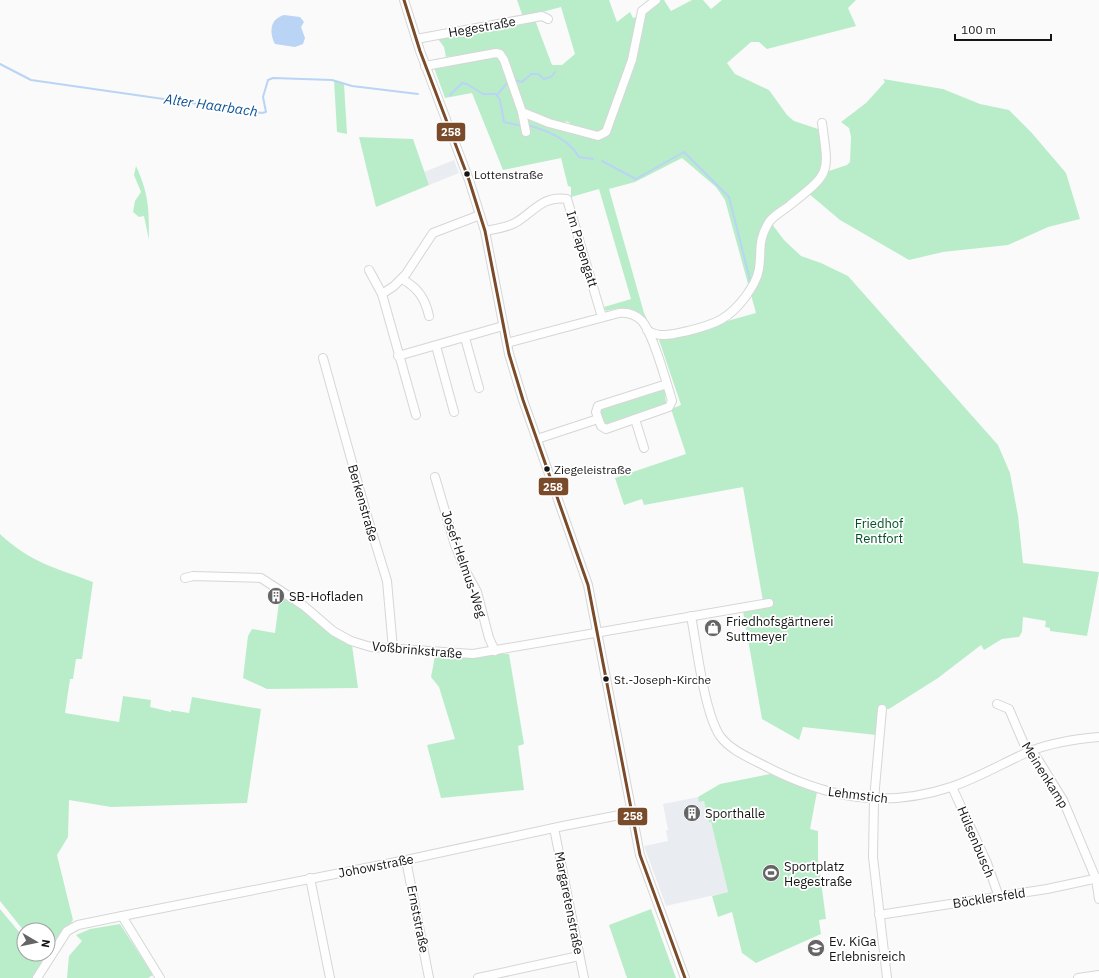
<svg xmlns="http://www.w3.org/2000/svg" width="1099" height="978" viewBox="0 0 1099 978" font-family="'IBM Plex Sans',sans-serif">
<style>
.built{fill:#e9edf1}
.green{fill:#b9edca}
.water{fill:#b9d4f4}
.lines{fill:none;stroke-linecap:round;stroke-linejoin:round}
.stream{stroke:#b9d4f4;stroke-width:2}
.minor-casing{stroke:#d6d6d6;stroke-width:10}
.minor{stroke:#fefefe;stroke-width:8}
.bus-1-casing{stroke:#fff;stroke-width:6}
.bus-1{stroke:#7a4b2a;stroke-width:3}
.bus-dot{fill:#151515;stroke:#fff;stroke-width:1.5}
.labels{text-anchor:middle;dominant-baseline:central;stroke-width:3.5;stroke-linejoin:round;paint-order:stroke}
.bus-label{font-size:12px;fill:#151515;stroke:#fff;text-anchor:start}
.street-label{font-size:13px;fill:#151515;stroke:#fff}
.park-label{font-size:13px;fill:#025028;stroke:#fff}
.poi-label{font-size:13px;fill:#151515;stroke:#fff;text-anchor:start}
.water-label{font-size:14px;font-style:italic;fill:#0f5396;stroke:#fff}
.line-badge{stroke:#fff;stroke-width:1.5}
.badge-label{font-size:11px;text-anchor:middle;font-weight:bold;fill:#fff}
</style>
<rect width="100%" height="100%" fill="#fafafa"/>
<!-- built -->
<g class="built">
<polygon points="454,160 459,173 429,185 424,172"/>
<polygon points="698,797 700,802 704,801 709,822 711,822 728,892 666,906 644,846 668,841 666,831 668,830 663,804"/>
</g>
<!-- green -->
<g class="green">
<path d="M517,0H609L617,22L630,12L633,18L639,16L632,52L604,129L597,133L569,125L570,123L566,121L565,124C550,119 533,116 522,105L506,57L502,50L446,57L444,47L438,39L535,20L552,65H562L575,54L561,7L523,17Z"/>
<polygon points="660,0 664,0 671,11 692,0 703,0 711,9 722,0 856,0 848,8 856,26 767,49 759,42 751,42 727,63 735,74 769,90 787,115 794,121 821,130 824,151 821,173 769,220 784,240 801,256 821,263 848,276 998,445 1010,473 1018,516 1023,563 1099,572 1087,636 1050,631 1050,628 1045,627 1046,621 1023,617 1022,632 1019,637 1002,639 984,650 981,645 938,678 889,709 879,709 876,735 803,727 799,740 762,719 743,611 764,607 743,487 644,505 642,499 624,505 615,478 686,454 671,409 681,405 659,340 756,313 725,200 716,187 682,158 635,182 609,189 644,313 647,319 630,309 619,308 606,311 604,307 631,299 599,189 571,197 571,187 568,186 561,158 503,170 472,93 445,98 434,68 494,56 500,60 524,117 602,139 607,137 626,85 645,13"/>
<polygon points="883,79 943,89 980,104 1009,110 1031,132 1066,173 1080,219 1048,227 1008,245 943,252 909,260 840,220 808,193 820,183 829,171 847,165 850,162 851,137 849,128 841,122 866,103 885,82"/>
<polygon points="334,80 344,84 347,134 337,132"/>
<polygon points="359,137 413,139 429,185 376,207"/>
<path d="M136,166C149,194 149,210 149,240L144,216L139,217L133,212L135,201L141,192L134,175Z"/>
<polygon points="662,389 665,392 666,404 608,425 604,423 600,414 602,408"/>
<path d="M0,534C31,563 56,568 93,582L82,659H76L73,679H70L65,713L119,722L123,696L151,700L150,707L171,712V710L189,713L192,697L261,709L247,803L111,807L69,800L68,837L57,855L73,920L47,960L42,954H48V930L24,931L0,901Z"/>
<polygon points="280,594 352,645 358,688 267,689 243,678 248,636 252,629 275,633"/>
<polygon points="438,654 509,654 524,744 518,746 524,790 441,798 427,745 455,739 439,687 431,677 435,656"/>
<polygon points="770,774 817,792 810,829 818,831 818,859 826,919 819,920 821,934 756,963 742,953 732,912 718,917 712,896 728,892 711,822 709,822 704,801 699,802 698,797 720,784"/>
<polygon points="0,909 24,938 24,954 37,954 45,963 35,978 0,978"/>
<polygon points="651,909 676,978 627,978 609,925"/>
<polygon points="120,924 153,975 148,978 67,978 69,956 82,941 76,935 90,929"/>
</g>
<!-- water -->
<path class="water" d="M284,15L300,17L304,22L301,27L305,38L303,44L295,47L275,44C269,32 270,19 284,15Z"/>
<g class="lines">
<!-- stream -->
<g class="stream">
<polyline points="0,64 31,80 262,113 266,112 263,97 268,80 273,78 332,80 352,86 418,94"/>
<polyline points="514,80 522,82 531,74 538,74 544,79 551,77 555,72"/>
<polyline points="450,95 462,83 467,84 483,94 496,94 500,100 504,122 522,126"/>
<polyline points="497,95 508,82"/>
<path d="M527,125C546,130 569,139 579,157L593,159"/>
<polyline points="602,161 636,179 684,152 729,197 750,280"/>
</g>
<defs>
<g id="minor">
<polyline points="404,0 420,51 469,180 485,231 509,354 523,400 588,585 640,855 685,978"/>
<polyline points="416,39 542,16 548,19"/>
<polyline points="425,66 496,53 500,54 504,60 522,112 549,123 598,136 606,132 632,60 642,11 656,0"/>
<polyline points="522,112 526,132"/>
<path d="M485,231C495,229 505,228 515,223C533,213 542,195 567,199L602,317"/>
<polyline points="369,270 382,294"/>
<path d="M402,279C418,288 425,298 429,316"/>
<path d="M647,330C660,339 674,334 688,331C716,324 729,319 746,296C752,287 757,280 759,269C762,249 757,242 769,222C774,215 784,210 790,205C831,172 829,175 822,123"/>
<polyline points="465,338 479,388"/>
<path d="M507,343L619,313C628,312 636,315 642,321C653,333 667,384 672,401L669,407L606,429L601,426L596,412L598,406L667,384"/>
<polyline points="436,346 454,412"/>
<polyline points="398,356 503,326"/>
<polyline points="323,358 367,516 387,581 393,649"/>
<polyline points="416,415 382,294 394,286 406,274 433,233 480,215"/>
<polyline points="635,419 644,448"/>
<polyline points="537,439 598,419"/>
<polyline points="435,477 455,545 465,570 477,592 489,638 495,651"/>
<polyline points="185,578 193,576 261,578 304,606 333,631 351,641 371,647 473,654 769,603"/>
<path d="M691,616C697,647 704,712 720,736C730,750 750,758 765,766C827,798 884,809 951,787C978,778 1003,763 1028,752C1050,743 1075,739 1099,737"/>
<polyline points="997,704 1009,709 1024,744 1037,758 1063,800 1096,879 1099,899"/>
<polyline points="882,709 874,799 873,857 887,978"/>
<polyline points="952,787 987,863 999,897"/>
<polyline points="554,828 584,978"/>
<polyline points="406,860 429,978"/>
<polyline points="310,878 330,978"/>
<polyline points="879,915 1047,889 1099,878"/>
<polyline points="37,978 67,931 78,925 122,916"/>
<polyline points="160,978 122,916 406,860 563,826 630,813"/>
<polyline points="478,978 579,956"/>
<polyline points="1078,978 1099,975"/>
</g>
</defs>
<!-- minor casing -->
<use href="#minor" class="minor-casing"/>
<!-- minor -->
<use href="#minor" class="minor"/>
<defs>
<polyline id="bus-1" points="404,0 420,51 469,180 485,231 509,354 523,400 588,585 640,855 685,978"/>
</defs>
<!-- bus-1 casing -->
<use href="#bus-1" class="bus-1-casing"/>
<!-- bus-1 -->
<use href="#bus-1" class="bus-1"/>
</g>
<!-- icons -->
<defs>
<symbol id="building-disc" viewBox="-11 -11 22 22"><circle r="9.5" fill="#656565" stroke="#fff"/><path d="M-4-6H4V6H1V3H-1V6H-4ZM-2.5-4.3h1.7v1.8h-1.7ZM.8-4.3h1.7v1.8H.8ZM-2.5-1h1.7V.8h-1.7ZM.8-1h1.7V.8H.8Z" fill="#fff"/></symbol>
<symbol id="shop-disc" viewBox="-11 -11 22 22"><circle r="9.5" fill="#656565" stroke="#fff"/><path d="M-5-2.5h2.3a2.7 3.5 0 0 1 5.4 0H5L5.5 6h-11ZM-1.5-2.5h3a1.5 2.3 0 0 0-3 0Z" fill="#fff"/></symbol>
<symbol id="stadium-disc" viewBox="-11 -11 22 22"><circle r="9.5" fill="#656565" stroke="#fff"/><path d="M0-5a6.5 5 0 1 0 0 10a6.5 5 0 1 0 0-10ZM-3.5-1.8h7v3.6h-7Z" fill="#fff"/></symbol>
<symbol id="school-disc" viewBox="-11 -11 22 22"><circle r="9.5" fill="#656565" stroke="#fff"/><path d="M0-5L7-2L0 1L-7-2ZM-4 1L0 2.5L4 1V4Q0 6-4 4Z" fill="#fff"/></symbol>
</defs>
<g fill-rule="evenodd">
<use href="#building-disc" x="266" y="586" width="20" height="20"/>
<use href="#shop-disc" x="703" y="618" width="20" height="20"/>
<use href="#building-disc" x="682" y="803" width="20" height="20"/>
<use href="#stadium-disc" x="761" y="863" width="20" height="20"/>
<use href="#school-disc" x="806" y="938" width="20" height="20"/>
</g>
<!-- markers -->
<g class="bus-dot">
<circle cx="467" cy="174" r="3.5"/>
<circle cx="547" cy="469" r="3.5"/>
<circle cx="606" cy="679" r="3.5"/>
</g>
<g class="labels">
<!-- bus labels -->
<g class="bus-label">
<text x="474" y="174">Lottenstraße</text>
<text x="554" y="469">Ziegeleistraße</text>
<text x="614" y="679">St.-Joseph-Kirche</text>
</g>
<!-- street labels -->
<g class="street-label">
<text transform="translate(482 27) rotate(-10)">Hegestraße</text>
<text transform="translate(582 249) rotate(73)">Im Papengatt</text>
<text transform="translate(363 503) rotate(74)">Berkenstraße</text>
<text transform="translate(464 564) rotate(71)">Josef-Helmus-Weg</text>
<text transform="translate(417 650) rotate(5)">Voßbrinkstraße</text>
<text transform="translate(1045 775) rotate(58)">Meinenkamp</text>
<text transform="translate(858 795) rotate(7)">Lehmstich</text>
<text transform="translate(976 842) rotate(67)">Hülsenbusch</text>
<text transform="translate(376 866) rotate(-11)">Johowstraße</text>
<text transform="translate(989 898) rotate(-9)">Böcklersfeld</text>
<text transform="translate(569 903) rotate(79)">Margaretenstraße</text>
<text transform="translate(418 919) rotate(79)">Ernststraße</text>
</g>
<!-- park labels -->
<g class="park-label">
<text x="879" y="523">Friedhof<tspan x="879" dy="15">Rentfort</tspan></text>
</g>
<!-- poi labels -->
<g class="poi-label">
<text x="289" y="596">SB-Hofladen</text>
<text x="726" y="621">Friedhofsgärtnerei<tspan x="726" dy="15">Suttmeyer</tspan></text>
<text x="705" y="813">Sporthalle</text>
<text x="784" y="866">Sportplatz<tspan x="784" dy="15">Hegestraße</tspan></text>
<text x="829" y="941">Ev. KiGa<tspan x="829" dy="15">Erlebnisreich</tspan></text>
</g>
<!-- water labels -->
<g class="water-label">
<text transform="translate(211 105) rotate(8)">Alter Haarbach</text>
</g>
</g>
<g class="line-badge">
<rect x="436" y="122" width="30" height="20" rx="4" fill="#7a4b2a"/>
<rect x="538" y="477" width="31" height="19" rx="4" fill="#7a4b2a"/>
<rect x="617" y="807" width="31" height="19" rx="4" fill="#7a4b2a"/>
</g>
<g class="badge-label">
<text x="451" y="136">258</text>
<text x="553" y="491">258</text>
<text x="633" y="820">258</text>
</g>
<!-- north arrow -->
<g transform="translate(36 942) rotate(99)"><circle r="19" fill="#ffffff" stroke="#a1a1a1"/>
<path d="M0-3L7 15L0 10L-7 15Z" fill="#656565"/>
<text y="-6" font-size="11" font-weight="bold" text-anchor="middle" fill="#151515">N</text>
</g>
<!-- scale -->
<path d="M955 34v6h96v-6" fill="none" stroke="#151515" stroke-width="2"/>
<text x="961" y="34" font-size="12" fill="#151515" stroke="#ffffff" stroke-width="3" paint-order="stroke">100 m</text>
</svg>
